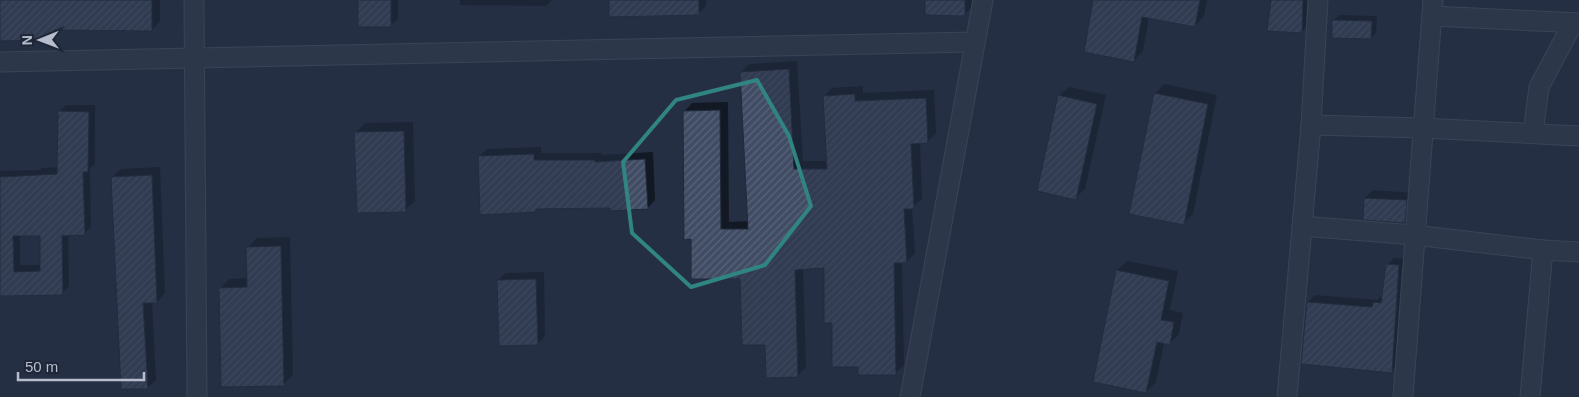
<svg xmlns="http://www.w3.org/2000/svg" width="1579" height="397" viewBox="0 0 1579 397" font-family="Helvetica,sans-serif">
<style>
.shadow{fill:#0007;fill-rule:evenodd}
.building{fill:url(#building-hatch);stroke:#20293a;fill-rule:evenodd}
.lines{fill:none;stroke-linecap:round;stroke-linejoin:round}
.minor-casing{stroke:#545d6d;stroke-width:21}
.minor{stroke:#394253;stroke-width:19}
.marked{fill:none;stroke:#308481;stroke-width:4;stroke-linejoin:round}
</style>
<defs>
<pattern id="building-hatch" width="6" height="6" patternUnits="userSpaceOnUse" patternTransform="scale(1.25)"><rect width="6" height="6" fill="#404c64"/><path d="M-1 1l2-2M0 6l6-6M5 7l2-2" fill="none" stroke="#596479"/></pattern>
</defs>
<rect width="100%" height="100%" fill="#242f44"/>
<!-- shadow -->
<g class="shadow">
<polygon points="0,0 160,0 160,21 152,30 62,28 54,38 0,41"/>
<polygon points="359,0 398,0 398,19 390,26"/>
<polygon points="460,0 552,0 546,6 460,5"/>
<polygon points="610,0 706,0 706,6 698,14"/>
<polygon points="927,0 972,0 972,7 964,15"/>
<polygon points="1094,0 1207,0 1204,16 1195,26 1149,17 1143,51 1134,60"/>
<polygon points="1272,0 1308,0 1306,27 1301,32"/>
<polygon points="1339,15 1377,16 1376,33 1371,38 1334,20"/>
<polygon points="797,61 803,161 828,161 824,97 832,88 863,86 863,93 934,90 936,133 927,142 920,142 922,199 912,207 915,253 907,261 902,262 904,365 895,373 859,366 833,321 825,267 803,268 806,367 798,375 766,343 741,278 692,238 684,112 692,103 728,102 729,222 749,221 741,72 750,64"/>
<polygon points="1164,84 1217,95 1193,214 1183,224 1155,94"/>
<polygon points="1069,87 1106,95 1085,189 1075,198 1059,96"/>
<path d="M66,105H95V164L90,168L91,227L84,234H68L69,286L62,293L0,294V171L40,170L42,168L59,167V112ZM20,235H41V265H20Z"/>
<polygon points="413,122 415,201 405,210 356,133 365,123"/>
<polygon points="541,147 541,153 602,153 602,155 653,152 655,200 648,208 539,208 535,211 479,156 487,149"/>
<polygon points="160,167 165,293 157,302 152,302 156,380 147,388 112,177 121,169"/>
<polygon points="1373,190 1414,193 1412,214 1404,222 1364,218 1365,198"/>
<polygon points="290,237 293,375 283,385 220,288 230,279 248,278 248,247 257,238"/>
<polygon points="1394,258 1406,259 1399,364 1392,371 1308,302 1315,295 1377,300 1381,296 1383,296 1387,265"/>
<polygon points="1127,261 1178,271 1170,310 1183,313 1179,334 1169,344 1164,343 1156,382 1146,392 1117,270"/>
<polygon points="544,272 545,336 538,344 498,280 506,273"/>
</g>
<!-- building -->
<g class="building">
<polygon points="0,0 152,0 152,31 54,30 55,40 0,41"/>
<rect x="358" y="0" width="33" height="27"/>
<polygon points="609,0 699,0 699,15 609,17"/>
<polygon points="925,0 965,0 965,16 925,15"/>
<polygon points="1093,0 1200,0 1195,27 1142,17 1134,62 1084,52"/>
<polygon points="1271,0 1303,0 1302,33 1267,31"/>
<polygon points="1332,20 1372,21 1371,39 1332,38"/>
<polygon points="789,69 794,169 827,169 823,96 855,94 855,101 926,98 928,143 911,144 914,209 904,209 907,263 894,263 896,375 858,375 858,367 832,367 832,323 824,323 824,268 795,270 798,377 766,378 765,345 742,345 740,279 691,279 691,239 684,240 683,111 720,110 721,229 748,229 740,72"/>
<polygon points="1154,93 1208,104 1184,225 1129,214"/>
<polygon points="1058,95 1097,104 1076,200 1037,191"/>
<path d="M58,111L89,112L88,172H83L85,235L62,236L63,295L0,296V177L57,174ZM13,236H40V271L14,272Z"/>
<polygon points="404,131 406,212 357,213 354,132"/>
<polygon points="534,154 534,160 595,160 595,162 645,159 648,209 610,211 610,208 536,209 536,212 480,215 478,156"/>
<polygon points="152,175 157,303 143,303 148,389 121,389 111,177"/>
<polygon points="1364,198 1407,200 1405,223 1363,220"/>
<polygon points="281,246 284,386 221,387 219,288 247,287 246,247"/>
<polygon points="1386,264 1399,265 1392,373 1301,364 1307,302 1372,307 1373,302 1381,303"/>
<polygon points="1116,270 1169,281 1161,320 1174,322 1170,345 1157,342 1146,393 1093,382"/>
<polygon points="536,279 538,345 499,346 497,280"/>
</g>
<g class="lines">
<defs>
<g id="minor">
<polyline points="194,0 197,397"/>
<polyline points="1432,16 1579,23"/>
<polyline points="0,62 975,42"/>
<polyline points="1311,125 1423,128 1579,136"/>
<polyline points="1533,133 1539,87 1573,23"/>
<polyline points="1302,226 1414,235 1543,250 1579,252"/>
<polyline points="910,397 983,0"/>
<polyline points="1287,397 1311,125 1318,0"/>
<polyline points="1403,397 1433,0"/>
<polyline points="1530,397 1543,250"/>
</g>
</defs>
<!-- minor casing -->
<use href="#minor" class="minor-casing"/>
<!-- minor -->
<use href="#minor" class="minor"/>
</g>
<!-- marked area -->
<path d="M0 0H1579V397H0ZM757,80L789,136L811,206L765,265L691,287L632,233L623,162L676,100Z" fill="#242f44" fill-opacity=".55" fill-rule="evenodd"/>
<path class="marked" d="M757,80L789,136L811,206L765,265L691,287L632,233L623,162L676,100Z"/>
<!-- north arrow -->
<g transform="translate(40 40) rotate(269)" stroke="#1e2738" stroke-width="4" paint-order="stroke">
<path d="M0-4L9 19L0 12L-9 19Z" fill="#b6bdcd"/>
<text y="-8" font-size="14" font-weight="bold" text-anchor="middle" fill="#b6bdcd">N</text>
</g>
<!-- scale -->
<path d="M18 372v8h126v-8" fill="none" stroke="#b6bdcd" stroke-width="2.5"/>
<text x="25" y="372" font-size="15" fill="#b6bdcd" stroke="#1e2738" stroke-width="4" paint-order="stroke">50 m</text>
</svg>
